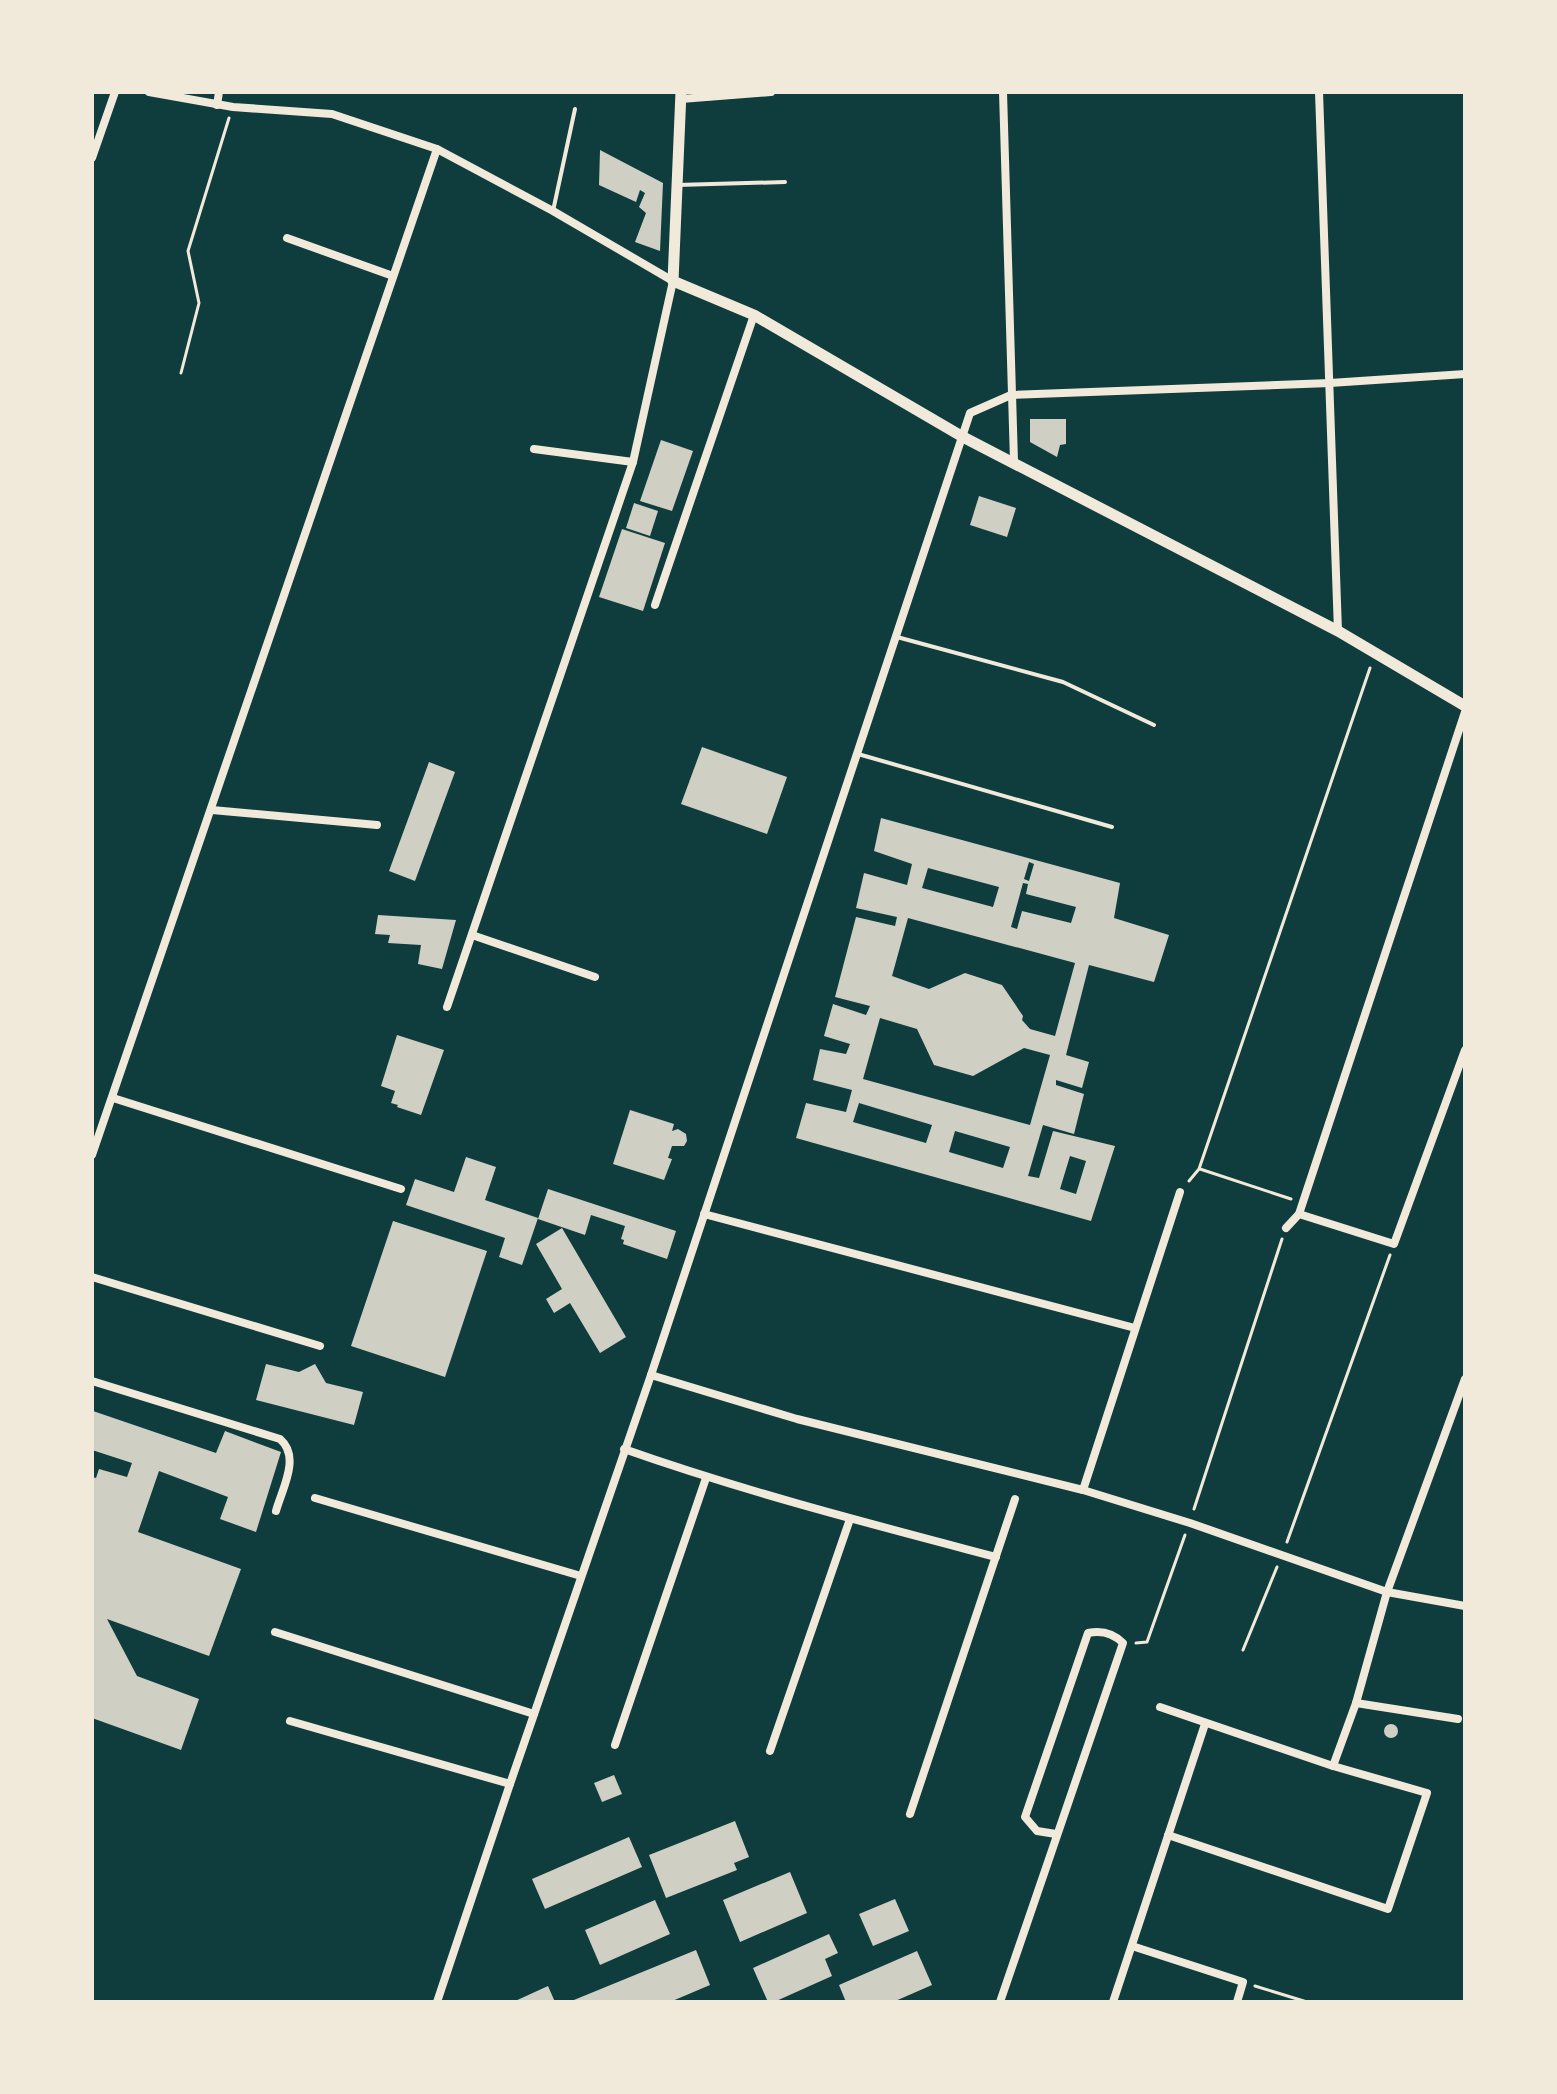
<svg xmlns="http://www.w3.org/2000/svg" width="1557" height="2094" viewBox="0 0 1557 2094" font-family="'IBM Plex Serif',serif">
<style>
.building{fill:#cfcfc3;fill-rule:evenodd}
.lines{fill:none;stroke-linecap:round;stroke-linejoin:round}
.path{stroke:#f1e9da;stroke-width:3}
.service{stroke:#f1e9da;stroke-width:4}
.minor{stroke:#f1e9da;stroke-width:8}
.tertiary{stroke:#f1e9da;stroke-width:11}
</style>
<rect width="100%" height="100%" fill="#0f3d3e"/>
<!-- building -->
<g class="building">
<polygon points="600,150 663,183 660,251 635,242 646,213 639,207 645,193 640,190 636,202 599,185"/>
<polygon points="1030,419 1066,419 1066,444 1060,445 1057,457 1030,442"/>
<polygon points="661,440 693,451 672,511 640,501"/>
<polygon points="979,496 1016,508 1007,537 970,525"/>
<polygon points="634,503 658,511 650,536 626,528"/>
<polygon points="622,529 665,543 643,611 599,597"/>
<polygon points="702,747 787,777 767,834 681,804"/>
<polygon points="429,762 455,772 415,881 389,871"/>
<path d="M881,818L1120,883L1114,918L1169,935L1154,982L1089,965L1066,1055L1089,1062L1082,1088L1056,1080V1085L1084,1094L1074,1134L1043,1125L1028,1176L1039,1178L1053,1131L1115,1146L1091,1221L796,1138L806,1103L846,1112L852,1090L813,1080L820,1049L846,1054L850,1044L824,1036L833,1004L866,1015L870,1006L835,997L856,917L895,926L897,917L856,908L864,873L907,885L912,864L874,851ZM1029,862L1034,864L1029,881L1024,879ZM928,868L999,887L993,907L922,888ZM1023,883L1028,884L1026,894L1076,907L1071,923L1022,911L1017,929L1011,927ZM908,918L1075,963L1055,1036L1030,1029L1022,1020L1023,1016L1002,985L965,973L929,989L892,976ZM880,1018L917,1029L934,1065L973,1076L1024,1048L1050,1055L1030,1125L863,1079ZM859,1103L932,1125L926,1143L853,1122ZM955,1131L1010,1147L1003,1168L949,1152ZM1070,1156L1086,1161L1076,1194L1060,1189Z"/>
<polygon points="378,915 456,920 442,969 418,964 421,945 388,943 390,935 375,934"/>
<polygon points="397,1035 444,1050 421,1115 397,1107 398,1105 391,1103 395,1091 381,1086"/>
<polygon points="630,1110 674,1124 672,1131 678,1129 686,1134 687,1141 684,1146 672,1146 668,1158 672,1159 664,1180 613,1164"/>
<polygon points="466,1157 496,1167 485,1200 538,1218 522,1265 499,1257 505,1238 406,1205 415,1179 454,1192"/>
<polygon points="548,1189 676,1231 667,1259 623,1244 624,1240 621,1239 625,1226 591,1215 585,1235 538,1219"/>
<polygon points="393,1221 487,1251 445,1377 351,1346"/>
<polygon points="562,1228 626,1337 600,1353 570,1303 554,1313 546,1299 562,1289 536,1244"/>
<polygon points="266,1364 299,1372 315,1364 326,1383 363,1392 354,1425 256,1400"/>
<polygon points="93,1411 216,1453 225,1431 281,1452 256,1532 220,1519 228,1497 159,1471 138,1532 241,1569 209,1656 107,1619 137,1676 199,1699 181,1750 92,1718 92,1477 96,1478 99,1469 127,1477 132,1463 92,1450"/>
<circle cx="1391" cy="1731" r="7"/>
<polygon points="614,1775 622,1794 602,1802 594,1783"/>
<polygon points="735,1821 749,1857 734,1863 737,1870 666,1898 649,1855"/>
<polygon points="629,1837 642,1867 545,1909 532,1879"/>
<polygon points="790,1872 807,1913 740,1942 723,1900"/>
<polygon points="895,1899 909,1931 873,1946 859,1914"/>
<polygon points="655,1900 670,1934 600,1965 585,1930"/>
<polygon points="829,1934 838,1953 825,1959 832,1976 774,2002 768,2002 753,1968"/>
<polygon points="696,1950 710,1985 670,2002 569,2002"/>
<polygon points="917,1951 932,1985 893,2002 846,2002 839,1985"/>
<polygon points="548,1986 555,2002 513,2002"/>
</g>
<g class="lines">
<!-- path -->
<g class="path">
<polyline points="181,373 199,303 188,251 229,118"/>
<polyline points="1200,1169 1291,1199"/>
<polyline points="1189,1181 1199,1169 1370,668"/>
<polyline points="1194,1509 1282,1239"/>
<polyline points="1287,1542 1390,1255"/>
<polyline points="1136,1643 1147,1642 1185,1535"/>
<polyline points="1243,1650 1277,1567"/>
<polyline points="1255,1986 1307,2002"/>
</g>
<!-- service -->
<g class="service">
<polyline points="677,185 785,182"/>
<polyline points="553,211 575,109"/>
<polyline points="897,637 1063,682 1154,725"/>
<polyline points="858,754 1112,827"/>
</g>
<!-- minor -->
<g class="minor">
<polyline points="149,92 233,107 332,114 437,149 553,211 673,281 633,462 447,1007"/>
<polyline points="1003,92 1014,461"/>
<polyline points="1319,92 1338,631"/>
<polyline points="681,99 771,92"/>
<polyline points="217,105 219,92"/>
<polyline points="92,158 115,92"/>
<polyline points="287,238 393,276"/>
<polyline points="534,449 633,462"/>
<polyline points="655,605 754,315"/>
<polyline points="212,810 377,825"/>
<polyline points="472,935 595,977"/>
<polyline points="113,1098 401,1189"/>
<polyline points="92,1155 437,149"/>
<polyline points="704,1214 1135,1328"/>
<polyline points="1299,1214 1394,1244 1465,1050"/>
<polyline points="1286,1228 1299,1214 1465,712"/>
<polyline points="92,1277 320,1346"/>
<polyline points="651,1375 797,1419 1083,1490 1190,1523 1387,1592 1465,1606"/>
<path d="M92,1381L280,1439C301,1457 282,1489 276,1511"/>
<path d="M624,1449C746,1492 871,1524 996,1557"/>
<polyline points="1083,1490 1180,1192"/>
<polyline points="315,1498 581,1576"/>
<polyline points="275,1632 534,1714"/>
<polyline points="1356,1703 1458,1719"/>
<polyline points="1160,1707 1333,1766 1427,1793 1388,1909 1168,1835"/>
<polyline points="290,1721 510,1784"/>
<polyline points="615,1745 706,1478"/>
<polyline points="770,1751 850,1519"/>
<polyline points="1333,1766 1356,1703 1387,1592 1465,1379"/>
<polyline points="910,1814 1015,1499"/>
<polyline points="1132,1946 1243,1982 1237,2002"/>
<polyline points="437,2002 510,1784 651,1375 970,413 1011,395 1330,383 1465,374"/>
<path d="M1000,2002L1123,1643C1114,1634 1102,1630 1088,1633L1025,1817L1037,1831L1056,1834"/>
<polyline points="1113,2002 1205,1724"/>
</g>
<!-- tertiary -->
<polyline class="tertiary" points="681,92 673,281 754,315 963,437 1338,631 1465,706"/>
</g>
<!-- border -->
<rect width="1557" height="2094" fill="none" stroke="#f1e9da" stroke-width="188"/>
</svg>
